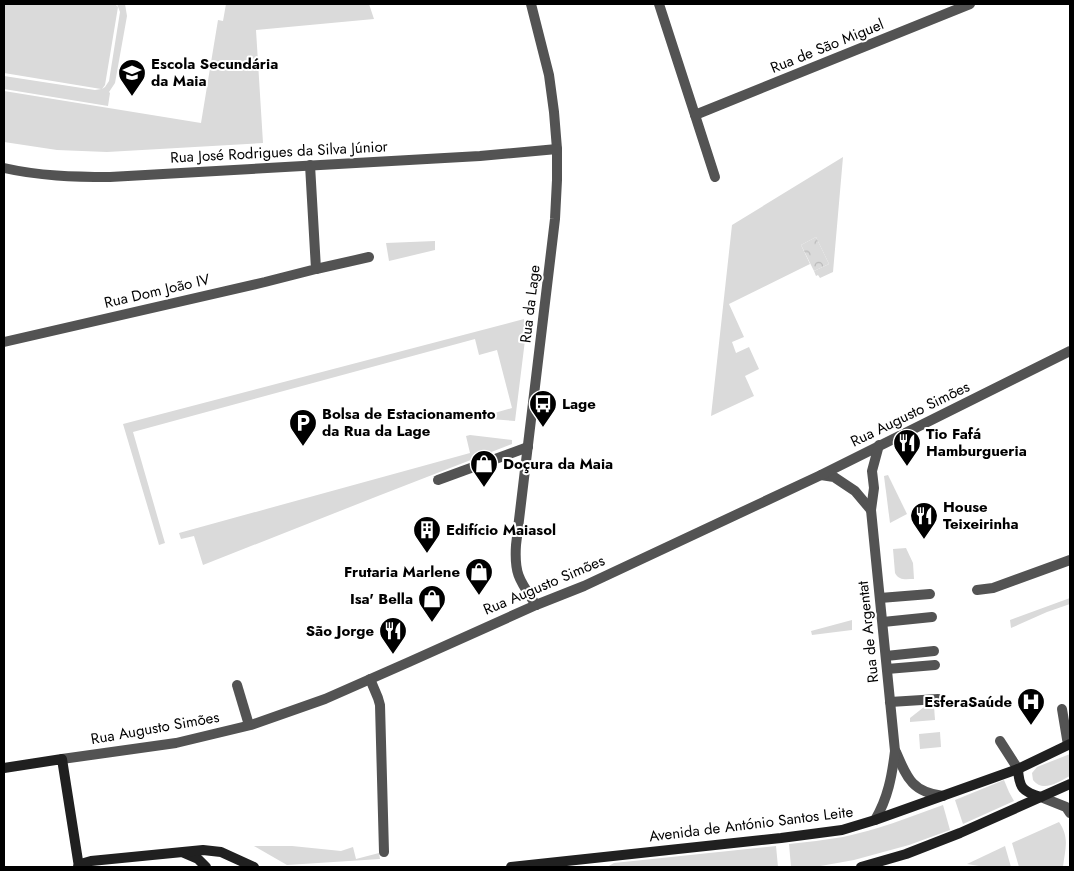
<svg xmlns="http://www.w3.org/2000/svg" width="1074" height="871" viewBox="0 0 1074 871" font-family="Jost,sans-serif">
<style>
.green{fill:#dadada}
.park{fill:url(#park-crowns)}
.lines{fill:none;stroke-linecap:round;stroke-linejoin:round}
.lane{stroke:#535353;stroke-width:10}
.street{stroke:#535353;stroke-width:10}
.secondary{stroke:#202020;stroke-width:10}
.labels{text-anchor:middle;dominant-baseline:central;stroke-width:4;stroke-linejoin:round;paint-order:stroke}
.street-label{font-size:15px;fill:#000;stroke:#fff}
.poi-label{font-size:15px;font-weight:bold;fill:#000;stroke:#fff;text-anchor:start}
</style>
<defs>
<pattern id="park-crowns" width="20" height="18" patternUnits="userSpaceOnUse" patternTransform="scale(1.25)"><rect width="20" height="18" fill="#dadada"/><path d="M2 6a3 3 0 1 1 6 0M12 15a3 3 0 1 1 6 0" fill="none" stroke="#b9b9b9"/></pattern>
</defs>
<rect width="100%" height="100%" fill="#fff"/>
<!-- green -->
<g class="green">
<polygon points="4,4 115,4 118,7 105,85 102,89 105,87 109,81 120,12 117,4 125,4 127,16 115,83 109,92 110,93 108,106 4,89 4,76 95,90 101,89 4,73"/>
<polygon points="226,4 369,4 374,19 256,30 263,143 107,152 57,150 4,142 4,91 201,123 218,20 223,21"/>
<polygon points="843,157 833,272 820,278 818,275 816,276 814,271 829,264 816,237 801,245 810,264 729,304 744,337 732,342 736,353 749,347 759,369 745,376 754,396 711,416 732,225"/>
<polygon points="435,241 435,250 389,261 386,243"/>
<polygon points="524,319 526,332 515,421 490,419 491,414 512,408 497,350 479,355 475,339 133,432 165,543 159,545 123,424"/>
<polygon points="470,435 512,440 512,444 378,496 203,565 194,536 181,539 179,533 470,453 466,436"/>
<polygon points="888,475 907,514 890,523 884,476"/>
<path d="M906,548L913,563L914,579C906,579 899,581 895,573L893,549Z"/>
<polygon points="1070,598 1070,604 1047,612 1011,628 1010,620"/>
<polygon points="852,620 852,630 812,635 811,631"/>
<polygon points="934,706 935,720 910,722 910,718 924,707"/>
<polygon points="940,732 941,747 920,749 919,734"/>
<path d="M1070,754V776C1058,782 1043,793 1033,780L1032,773L1037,767Z"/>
<polygon points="1004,780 1009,792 1014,801 963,824 955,800"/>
<path d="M943,805L950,830L909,845L854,860L815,867H791L789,844C807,842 825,840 843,837C877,830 910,817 943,805Z"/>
<path d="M1059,822C1070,838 1065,849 1063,867H1019L1012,843Z"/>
<polygon points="254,846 292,846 341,851 353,847 356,859 379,853 380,859 287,865"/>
<polygon points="776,846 778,867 607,867 614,863"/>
<polygon points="1005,846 1011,867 985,867 967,864"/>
</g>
<!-- park -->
<polygon class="park" points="816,237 829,264 814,271 801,245"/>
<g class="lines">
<!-- lane -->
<g class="lane">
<polyline points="695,115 715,177"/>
<polyline points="438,480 528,447"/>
<polyline points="977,590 993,588 1070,560"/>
<polyline points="880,598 930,594"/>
<polyline points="883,622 932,617"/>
<polyline points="886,656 934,651"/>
<polyline points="887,669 935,665"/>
<polyline points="370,679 378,698 380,705 384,852"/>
<polyline points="237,685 249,725"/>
<polyline points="890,702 938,699"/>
<polyline points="1062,709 1068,745"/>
<polyline points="1000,741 1018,769"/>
</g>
<!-- street -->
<g class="street">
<path d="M531,4L549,75L554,112L557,149V180L555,219L516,545C514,575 520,581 536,605"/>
<polyline points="659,4 695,115 970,4"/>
<path d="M4,168C39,176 74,177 110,177L480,156L557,149"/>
<polyline points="316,269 369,257"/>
<polyline points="4,342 265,282 316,269 310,165"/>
<polyline points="821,475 834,477 855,491 871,510"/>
<path d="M896,752C907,778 912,792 943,796"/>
<polyline points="62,759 176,743 251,725 325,699 409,662 536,605 584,586 821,475 1070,351"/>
<polyline points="1041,797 1066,807 1070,813"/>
<path d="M875,820C888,798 892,776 895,751L871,510L874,488L872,471L879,445"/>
</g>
<!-- secondary -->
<g class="secondary">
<polyline points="4,768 62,759 79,867"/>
<path d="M1018,769C1019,788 1023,792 1041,797"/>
<polyline points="184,853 198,859 206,867"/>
<polyline points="78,867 84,863 91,861 203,850 221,852 254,867"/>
<polyline points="511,867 781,838 842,830 875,820 1018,769 1070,744"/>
<polyline points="861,867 906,854 960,833 1070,784"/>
</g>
</g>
<!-- icons -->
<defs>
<symbol id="school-pin" viewBox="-11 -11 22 30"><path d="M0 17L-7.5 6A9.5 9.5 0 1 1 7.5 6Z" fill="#000" stroke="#fff"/><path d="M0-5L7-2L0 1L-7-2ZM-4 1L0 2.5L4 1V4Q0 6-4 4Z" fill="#fff"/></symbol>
<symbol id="bus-pin" viewBox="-11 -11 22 30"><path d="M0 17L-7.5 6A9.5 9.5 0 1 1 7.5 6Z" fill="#000" stroke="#fff"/><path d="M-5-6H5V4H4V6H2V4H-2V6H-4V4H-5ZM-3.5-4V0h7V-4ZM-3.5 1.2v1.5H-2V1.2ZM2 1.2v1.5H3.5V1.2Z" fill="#fff"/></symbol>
<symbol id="parking-pin" viewBox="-11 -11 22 30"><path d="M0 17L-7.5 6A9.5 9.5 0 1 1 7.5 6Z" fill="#000" stroke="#fff"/><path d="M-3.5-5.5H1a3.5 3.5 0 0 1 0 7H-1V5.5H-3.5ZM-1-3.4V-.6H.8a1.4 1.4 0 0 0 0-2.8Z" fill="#fff"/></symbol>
<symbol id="restaurant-pin" viewBox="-11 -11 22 30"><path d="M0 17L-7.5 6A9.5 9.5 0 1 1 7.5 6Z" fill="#000" stroke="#fff"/><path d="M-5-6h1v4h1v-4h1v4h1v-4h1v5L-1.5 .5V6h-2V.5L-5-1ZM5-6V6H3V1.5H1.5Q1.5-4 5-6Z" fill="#fff"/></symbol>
<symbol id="shop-pin" viewBox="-11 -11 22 30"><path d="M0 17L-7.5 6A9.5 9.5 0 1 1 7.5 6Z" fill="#000" stroke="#fff"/><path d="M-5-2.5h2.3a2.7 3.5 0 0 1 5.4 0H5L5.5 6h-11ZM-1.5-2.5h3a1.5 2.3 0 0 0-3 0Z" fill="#fff"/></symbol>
<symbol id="building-pin" viewBox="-11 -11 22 30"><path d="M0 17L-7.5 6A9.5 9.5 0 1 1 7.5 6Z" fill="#000" stroke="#fff"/><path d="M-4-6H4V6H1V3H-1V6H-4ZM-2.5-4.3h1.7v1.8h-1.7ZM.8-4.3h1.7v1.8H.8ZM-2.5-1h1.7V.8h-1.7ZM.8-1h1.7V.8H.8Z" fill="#fff"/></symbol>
<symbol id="hospital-pin" viewBox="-11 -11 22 30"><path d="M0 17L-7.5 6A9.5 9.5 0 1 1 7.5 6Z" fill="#000" stroke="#fff"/><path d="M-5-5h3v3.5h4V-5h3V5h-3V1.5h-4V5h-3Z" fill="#fff"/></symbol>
</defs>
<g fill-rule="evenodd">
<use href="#school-pin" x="116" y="57" width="32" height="43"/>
<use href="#bus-pin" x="527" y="388" width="32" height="43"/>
<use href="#parking-pin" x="287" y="407" width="32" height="43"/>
<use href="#restaurant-pin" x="891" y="427" width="32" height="43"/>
<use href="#shop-pin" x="468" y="448" width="32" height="43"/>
<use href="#restaurant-pin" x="908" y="500" width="32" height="43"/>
<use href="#building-pin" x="411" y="514" width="32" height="43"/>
<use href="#shop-pin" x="463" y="556" width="32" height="43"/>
<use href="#shop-pin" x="416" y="583" width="32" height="43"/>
<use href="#restaurant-pin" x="377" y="615" width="32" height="43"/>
<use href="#hospital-pin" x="1015" y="686" width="32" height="43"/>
</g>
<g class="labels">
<!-- street labels -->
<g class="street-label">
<text transform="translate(827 46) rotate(-22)">Rua de São Miguel</text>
<text transform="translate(279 152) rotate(-3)">Rua José Rodrigues da Silva Júnior</text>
<text transform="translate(157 291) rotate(-13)">Rua Dom João IV</text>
<text transform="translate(530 304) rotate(-83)">Rua da Lage</text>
<text transform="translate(910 414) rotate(-26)">Rua Augusto Simões</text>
<text transform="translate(544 585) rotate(-23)">Rua Augusto Simões</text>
<text transform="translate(868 632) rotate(-96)">Rua de Argentat</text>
<text transform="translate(155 728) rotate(-10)">Rua Augusto Simões</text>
<text transform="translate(751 824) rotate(-7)">Avenida de António Santos Leite</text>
</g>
<!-- poi labels -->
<g class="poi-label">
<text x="151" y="64">Escola Secundária<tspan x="151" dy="17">da Maia</tspan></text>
<text x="562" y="404">Lage</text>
<text x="322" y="414">Bolsa de Estacionamento<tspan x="322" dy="17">da Rua da Lage</tspan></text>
<text x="926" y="434">Tio Fafá<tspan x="926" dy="17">Hamburgueria</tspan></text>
<text x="503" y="464">Doçura da Maia</text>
<text x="943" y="507">House<tspan x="943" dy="17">Teixeirinha</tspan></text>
<text x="446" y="530">Edifício Maiasol</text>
<text x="460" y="572" text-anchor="end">Frutaria Marlene</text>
<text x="413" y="599" text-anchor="end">Isa' Bella</text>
<text x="374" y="631" text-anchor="end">São Jorge</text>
<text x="1012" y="702" text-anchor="end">EsferaSaúde</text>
</g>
</g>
<!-- border -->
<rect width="1074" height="871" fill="none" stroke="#000000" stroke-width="10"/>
</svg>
